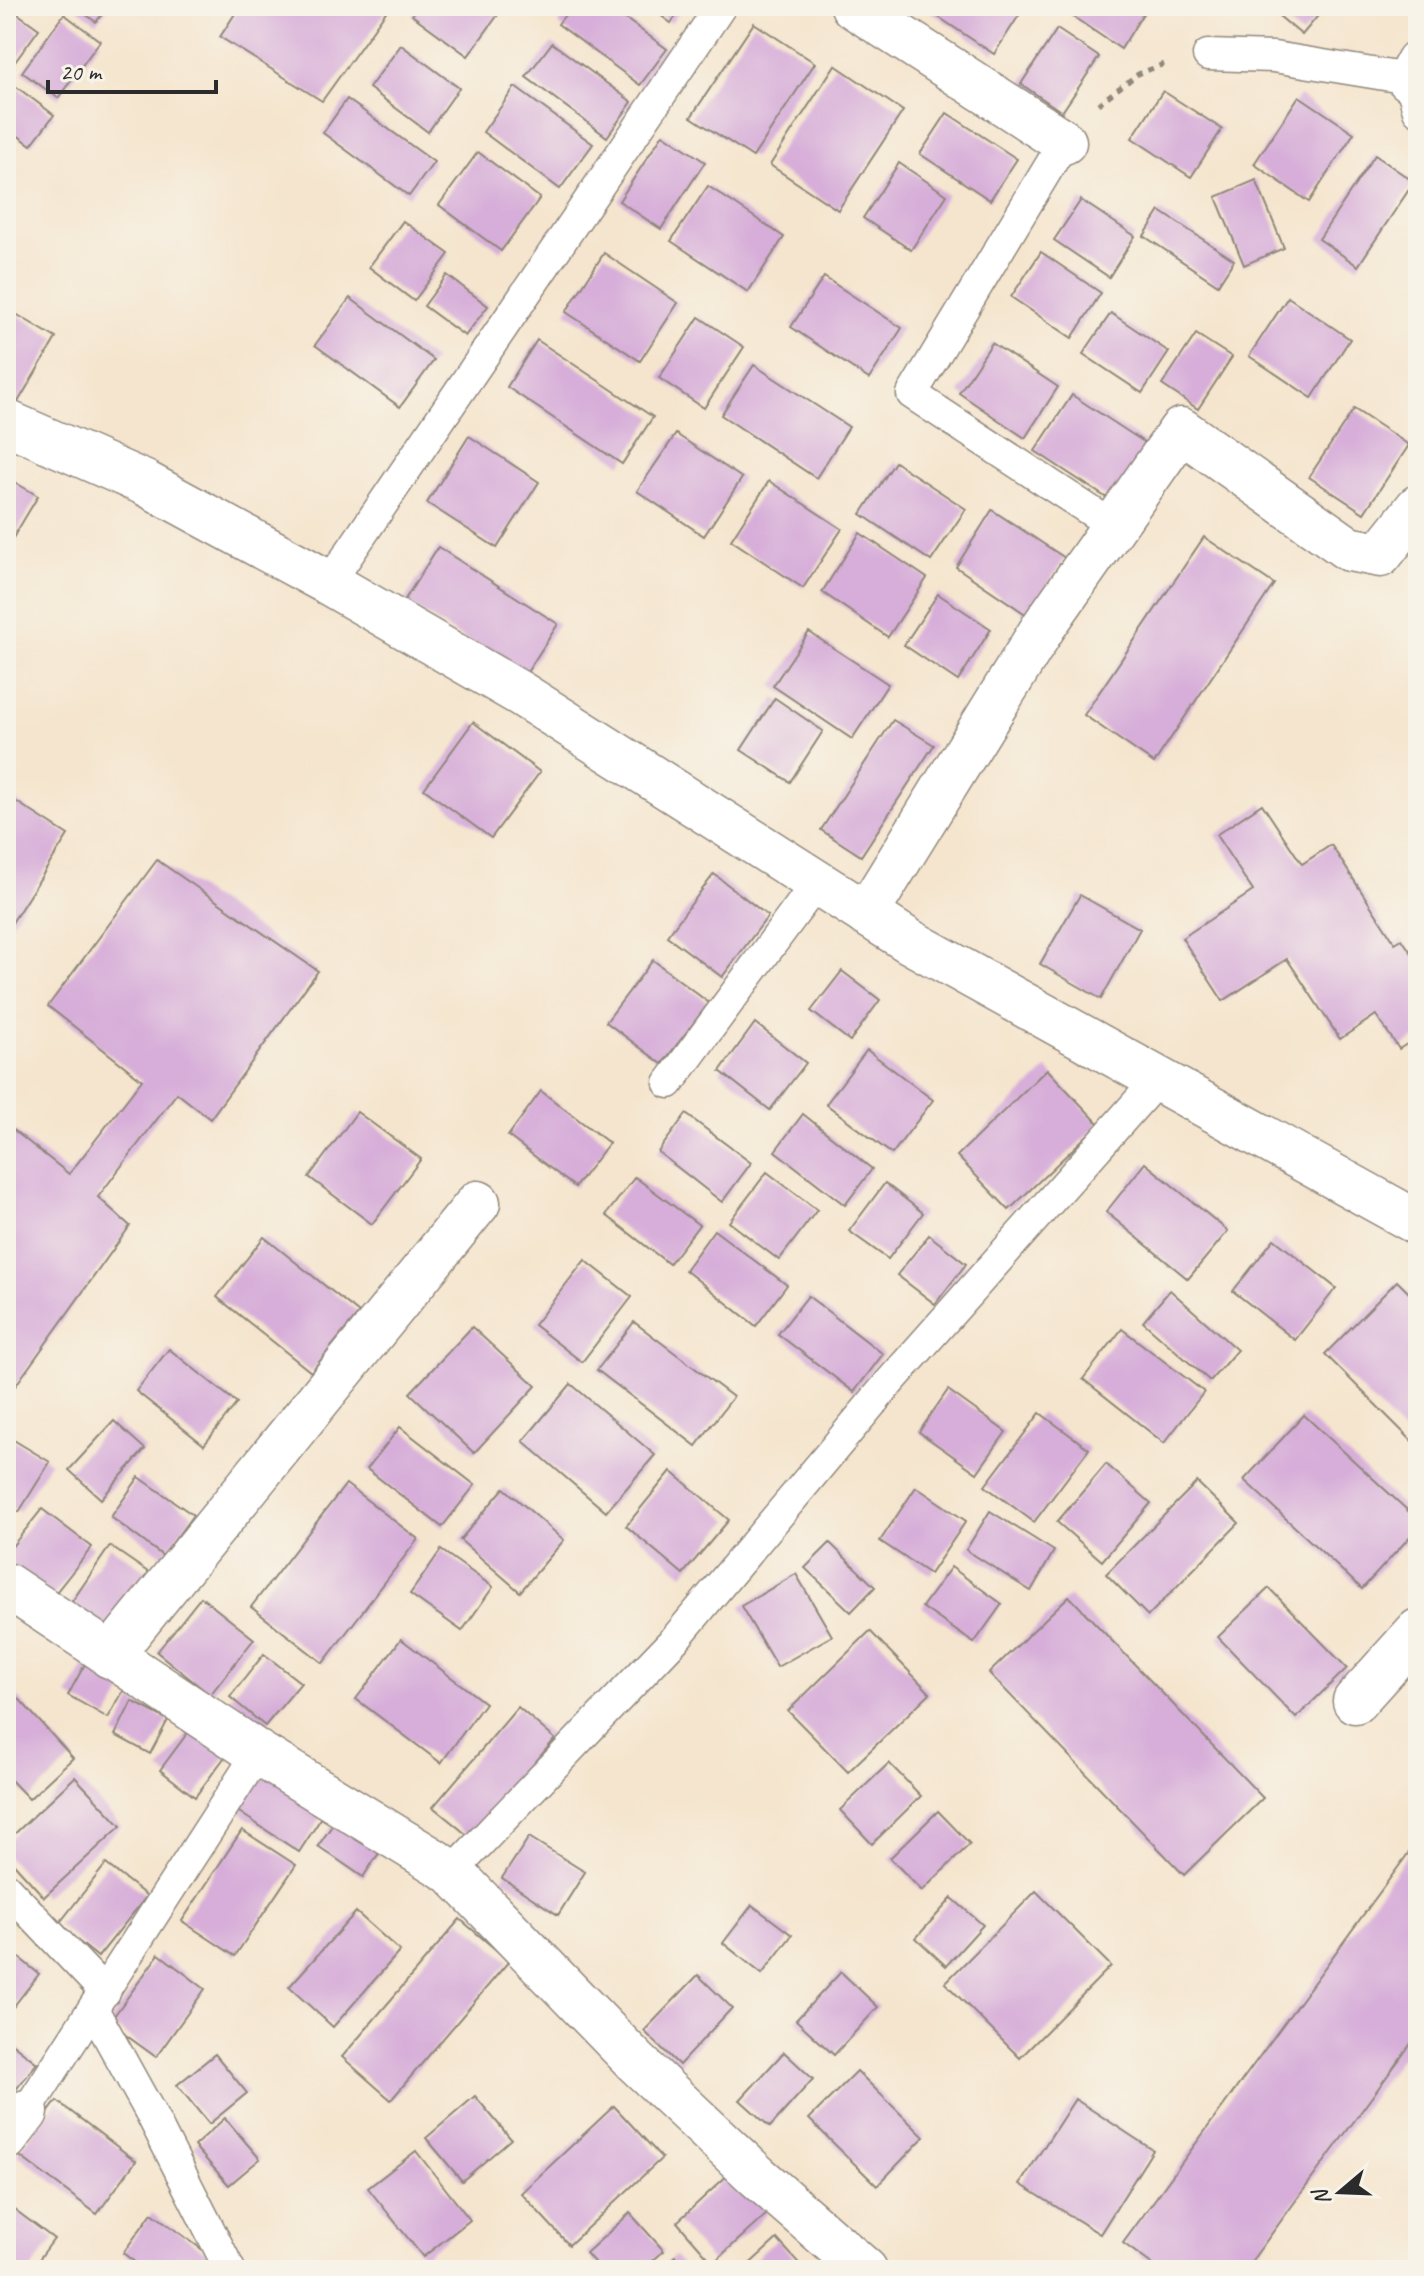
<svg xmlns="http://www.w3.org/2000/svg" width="1424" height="2276" viewBox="0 0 1424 2276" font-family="Caveat,sans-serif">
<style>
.building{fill:#d7aed9}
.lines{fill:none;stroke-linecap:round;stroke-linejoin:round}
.service-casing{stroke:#90887c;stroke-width:33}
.minor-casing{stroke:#90887c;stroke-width:47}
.path{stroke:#90887c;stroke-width:5;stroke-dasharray:6 6;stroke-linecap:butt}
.service{stroke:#fff;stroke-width:30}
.minor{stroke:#fff;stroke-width:44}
</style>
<rect width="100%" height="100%" fill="#f7f3e8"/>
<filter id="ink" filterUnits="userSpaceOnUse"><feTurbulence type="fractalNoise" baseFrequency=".0125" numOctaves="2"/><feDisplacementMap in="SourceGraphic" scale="16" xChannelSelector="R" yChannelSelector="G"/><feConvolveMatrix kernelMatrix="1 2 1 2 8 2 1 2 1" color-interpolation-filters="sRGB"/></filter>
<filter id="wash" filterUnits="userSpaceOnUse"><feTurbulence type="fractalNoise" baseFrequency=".006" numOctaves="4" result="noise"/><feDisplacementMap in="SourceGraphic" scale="32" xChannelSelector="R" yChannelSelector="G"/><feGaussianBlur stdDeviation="1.8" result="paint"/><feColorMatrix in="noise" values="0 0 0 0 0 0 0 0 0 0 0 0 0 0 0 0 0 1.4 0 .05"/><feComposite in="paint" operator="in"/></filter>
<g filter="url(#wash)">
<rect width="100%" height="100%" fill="#f5e5ce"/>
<g id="blocks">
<!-- building -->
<g class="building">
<polygon points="7,6 39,29 12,66 6,61"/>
<polygon points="74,6 109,6 96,22"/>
<polygon points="240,6 390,6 322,101 220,37"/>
<polygon points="419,6 491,6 500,12 468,56 412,15"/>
<polygon points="572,6 608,6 667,49 640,85 558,24"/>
<polygon points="648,6 683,6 671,23"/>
<polygon points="922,6 1025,6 994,54"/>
<polygon points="1074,6 1145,6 1147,7 1121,49 1069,14"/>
<polygon points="1267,6 1326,6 1302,35"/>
<polygon points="64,14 100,41 58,98 22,72"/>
<polygon points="754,23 815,63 753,157 691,117"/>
<polygon points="1057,29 1099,57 1062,112 1021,84"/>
<polygon points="552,43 632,102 607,137 526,77"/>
<polygon points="401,45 459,88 428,132 369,88"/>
<polygon points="835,65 903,111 838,210 770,165"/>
<polygon points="6,79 54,115 31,145 6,127"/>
<polygon points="515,87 593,144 560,189 483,132"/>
<polygon points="1163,91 1222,129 1191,177 1132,138"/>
<polygon points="1299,96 1354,133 1309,202 1254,164"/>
<polygon points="347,99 434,162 409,196 323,133"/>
<polygon points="947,113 1017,159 990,200 920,154"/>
<polygon points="663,134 705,162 661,229 619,201"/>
<polygon points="478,152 540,198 501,251 439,205"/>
<polygon points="1375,155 1414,182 1358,266 1319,239"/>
<polygon points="899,163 947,195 911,250 863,218"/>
<polygon points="1256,180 1284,248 1244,265 1216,197"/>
<polygon points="708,186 784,237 748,292 671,241"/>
<polygon points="1081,200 1135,236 1109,277 1054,240"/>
<polygon points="1160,211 1234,260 1218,285 1144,236"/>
<polygon points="403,221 449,254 414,301 369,267"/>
<polygon points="1041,252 1101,293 1072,338 1011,297"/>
<polygon points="604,253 678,303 640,361 566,312"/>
<polygon points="447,275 488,306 465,336 424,306"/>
<polygon points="824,277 902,328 869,379 791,327"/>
<polygon points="1288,297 1350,339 1312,398 1249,356"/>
<polygon points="350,298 434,360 400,407 315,345"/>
<polygon points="6,308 56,338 15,407 6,401"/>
<polygon points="1111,313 1169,352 1142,393 1083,354"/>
<polygon points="699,317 744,347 704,408 659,378"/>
<polygon points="1196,334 1232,357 1198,409 1162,385"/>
<polygon points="537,340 653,417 622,464 507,387"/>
<polygon points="992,343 1058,387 1025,438 959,393"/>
<polygon points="754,365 849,427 816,478 721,415"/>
<polygon points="1072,395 1150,446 1113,502 1035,451"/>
<polygon points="1354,409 1409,445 1364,513 1309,477"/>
<polygon points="676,434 742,478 704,536 637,491"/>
<polygon points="469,436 539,482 497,548 427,503"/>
<polygon points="895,462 966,509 931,561 861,514"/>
<polygon points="6,477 38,496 13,538 6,534"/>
<polygon points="769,481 842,529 803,588 731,540"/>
<polygon points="992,510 1065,558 1027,615 956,567"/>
<polygon points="860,533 927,578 888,637 822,592"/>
<polygon points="1204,537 1274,584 1154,763 1084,715"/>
<polygon points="438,547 558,624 524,677 404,601"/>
<polygon points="938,594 991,629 958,681 904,645"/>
<polygon points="809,632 888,684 852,739 773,686"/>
<polygon points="775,698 823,731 790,782 741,750"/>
<polygon points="893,720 934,745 861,856 821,830"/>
<polygon points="473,722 540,772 491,838 424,789"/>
<polygon points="6,795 68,835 6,932"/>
<polygon points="1262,804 1302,864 1331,845 1395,943 1402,939 1418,963 1418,1037 1399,1049 1376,1015 1340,1039 1287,959 1223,1001 1182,938 1253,891 1216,835"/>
<polygon points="157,860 318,971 210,1119 177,1093 98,1197 130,1226 6,1399 6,1124 69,1174 142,1080 48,1006"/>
<polygon points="714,874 768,916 722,977 667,936"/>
<polygon points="1080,895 1140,929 1101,999 1040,964"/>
<polygon points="653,960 709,1003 662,1064 606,1022"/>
<polygon points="842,971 880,1000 850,1041 811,1011"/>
<polygon points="755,1023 806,1063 770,1110 720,1071"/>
<polygon points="867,1050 933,1100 892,1154 826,1104"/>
<polygon points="1047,1069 1099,1124 1009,1210 957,1156"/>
<polygon points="541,1091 609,1143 575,1187 508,1136"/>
<polygon points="357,1112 421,1159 372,1224 309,1177"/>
<polygon points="686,1114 751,1163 722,1202 658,1152"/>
<polygon points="803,1114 872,1169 845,1205 775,1151"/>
<polygon points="1145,1163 1228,1231 1188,1279 1106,1212"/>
<polygon points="767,1172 817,1210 779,1260 729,1222"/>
<polygon points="635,1177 699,1225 669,1264 606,1215"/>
<polygon points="885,1183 923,1213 888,1259 849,1231"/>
<polygon points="714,1230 787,1285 756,1326 685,1270"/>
<polygon points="929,1235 966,1264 935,1304 897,1275"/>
<polygon points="264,1237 359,1313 311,1372 217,1297"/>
<polygon points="1274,1239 1336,1288 1295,1340 1233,1291"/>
<polygon points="585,1260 632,1297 582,1362 534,1325"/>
<polygon points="1397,1281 1418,1302 1418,1447 1325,1354"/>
<polygon points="1170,1290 1237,1350 1210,1381 1143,1322"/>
<polygon points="808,1296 883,1354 854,1392 778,1334"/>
<polygon points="634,1322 733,1397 696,1446 597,1370"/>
<polygon points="472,1327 536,1386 474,1453 410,1393"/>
<polygon points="1122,1329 1204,1392 1164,1443 1083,1379"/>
<polygon points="169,1349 237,1403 204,1445 136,1391"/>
<polygon points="571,1384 655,1455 606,1512 523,1441"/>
<polygon points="948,1390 1006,1432 977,1473 919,1432"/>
<polygon points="1040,1413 1089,1449 1034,1522 985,1486"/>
<polygon points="1304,1415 1418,1520 1418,1528 1362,1589 1244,1480"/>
<polygon points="114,1421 145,1449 101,1499 69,1470"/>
<polygon points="400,1427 475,1485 442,1527 367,1469"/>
<polygon points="12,1439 50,1462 19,1512 6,1504 6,1449"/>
<polygon points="1106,1464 1151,1503 1102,1561 1057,1522"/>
<polygon points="671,1471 729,1520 683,1574 626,1526"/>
<polygon points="139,1477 193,1515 163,1556 111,1517"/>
<polygon points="1197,1482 1239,1523 1148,1616 1106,1574"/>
<polygon points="346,1484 418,1539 323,1663 251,1607"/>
<polygon points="916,1487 966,1521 930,1574 880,1541"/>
<polygon points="504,1488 564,1540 520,1592 460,1540"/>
<polygon points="42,1509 92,1547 53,1596 6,1559 6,1554"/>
<polygon points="990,1511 1054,1551 1031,1591 966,1550"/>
<polygon points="830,1543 875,1587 851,1612 805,1568"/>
<polygon points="110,1546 158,1579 119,1636 71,1603"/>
<polygon points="441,1550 493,1587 462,1631 410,1594"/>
<polygon points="951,1567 1002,1604 974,1643 922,1607"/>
<polygon points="796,1574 832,1636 777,1667 741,1606"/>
<polygon points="1269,1588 1347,1668 1296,1718 1218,1637"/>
<polygon points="1069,1596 1263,1798 1184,1875 989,1673"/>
<polygon points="201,1597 254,1639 210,1695 157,1652"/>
<polygon points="870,1631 930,1693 848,1772 788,1711"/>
<polygon points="401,1639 485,1703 441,1763 356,1699"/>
<polygon points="264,1654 301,1683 265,1726 230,1697"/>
<polygon points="85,1664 125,1688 108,1718 68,1695"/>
<polygon points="11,1690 73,1758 29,1799 6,1775 6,1694"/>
<polygon points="132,1701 168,1720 150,1754 115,1735"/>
<polygon points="518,1707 555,1739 471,1838 433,1807"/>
<polygon points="192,1727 227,1754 195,1797 160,1770"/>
<polygon points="262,1762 329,1806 299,1852 233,1808"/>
<polygon points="889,1763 921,1796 872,1844 840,1810"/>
<polygon points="75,1777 121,1826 44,1897 6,1855 6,1842"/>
<polygon points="938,1811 970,1844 922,1891 890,1858"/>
<polygon points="338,1817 383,1847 363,1877 318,1846"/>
<polygon points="242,1830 296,1865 235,1956 182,1921"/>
<polygon points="529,1837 585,1872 558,1915 502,1878"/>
<polygon points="1418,1840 1418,2034 1245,2270 1160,2270 1123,2243"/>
<polygon points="106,1864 147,1896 98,1957 58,1925"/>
<polygon points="1036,1891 1111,1966 1020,2058 945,1983"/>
<polygon points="952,1898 983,1925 946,1966 916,1938"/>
<polygon points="752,1905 792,1935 762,1974 723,1943"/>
<polygon points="356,1912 400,1951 333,2027 289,1987"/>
<polygon points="460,1919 509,1961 391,2100 342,2057"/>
<polygon points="6,1947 39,1974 6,2016"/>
<polygon points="159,1954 205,1989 156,2057 109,2023"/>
<polygon points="841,1972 878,2007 834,2055 796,2020"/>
<polygon points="698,1975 732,2008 679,2065 644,2031"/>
<polygon points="6,2039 37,2063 6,2102"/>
<polygon points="784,2052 813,2079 770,2127 740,2100"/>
<polygon points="215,2054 247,2093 209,2124 177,2085"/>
<polygon points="857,2071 924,2137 877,2186 809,2119"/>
<polygon points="475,2096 511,2139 462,2181 426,2138"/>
<polygon points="1075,2099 1153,2150 1100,2234 1020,2184"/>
<polygon points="57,2101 136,2161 97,2214 17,2154"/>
<polygon points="614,2106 662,2158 569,2245 521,2193"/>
<polygon points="225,2118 260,2159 229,2185 194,2146"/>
<polygon points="416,2151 470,2220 423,2257 368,2188"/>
<polygon points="731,2172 768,2213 713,2263 677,2222"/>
<polygon points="6,2203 54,2239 31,2270 6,2270"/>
<polygon points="152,2213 211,2256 201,2270 145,2270 123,2253"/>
<polygon points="630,2213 664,2251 642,2270 601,2270 586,2253"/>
<polygon points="777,2239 805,2270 743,2270"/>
<polygon points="675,2256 685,2270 658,2270"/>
</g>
</g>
</g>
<g filter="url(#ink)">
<use href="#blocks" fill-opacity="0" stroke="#90887c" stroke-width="2"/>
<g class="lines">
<defs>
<g id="service">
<polyline points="1208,55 1274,57 1409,79 1418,110"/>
<polyline points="1064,142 912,394 1112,525"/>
<polyline points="329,583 721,6"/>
<polyline points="669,1083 816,884"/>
<polyline points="452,1872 675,1639 888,1384 1159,1078"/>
<polyline points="6,1888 105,1992"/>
<polyline points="93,2009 150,2112 230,2270"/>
<polyline points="26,2112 258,1753"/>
</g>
<g id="minor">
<polyline points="853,6 1064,142"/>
<polyline points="1409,79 1418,62"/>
<polyline points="6,422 145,483 329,583 521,694 909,941 1418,1223"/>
<polyline points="866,914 1044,626 1181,430 1349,549 1380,555 1418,507"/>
<polyline points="6,1585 258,1753 452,1872 636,2062 757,2176 865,2270"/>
<polyline points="110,1656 478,1203"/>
<polyline points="1355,1701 1418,1631"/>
<polyline points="6,2138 26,2112"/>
</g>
</defs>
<!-- service casing -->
<use href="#service" class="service-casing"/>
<!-- minor casing -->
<use href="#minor" class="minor-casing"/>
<!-- path -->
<polyline class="path" points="1098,104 1138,74 1164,64"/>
<!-- service -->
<use href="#service" class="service"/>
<!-- minor -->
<use href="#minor" class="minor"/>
</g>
</g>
<!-- margin -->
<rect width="1424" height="2276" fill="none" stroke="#f7f3e8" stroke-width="32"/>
<!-- north arrow -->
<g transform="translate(1340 2192) rotate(251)" stroke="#f7f3e8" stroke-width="6" paint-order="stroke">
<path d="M0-6L14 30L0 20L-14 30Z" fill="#2b2b2b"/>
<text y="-12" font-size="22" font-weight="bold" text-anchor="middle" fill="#2b2b2b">N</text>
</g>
<!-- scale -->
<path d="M48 80v12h168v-12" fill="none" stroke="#2b2b2b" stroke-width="4"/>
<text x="60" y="80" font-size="24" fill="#2b2b2b" stroke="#f7f3e8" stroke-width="6" paint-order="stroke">20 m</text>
</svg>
